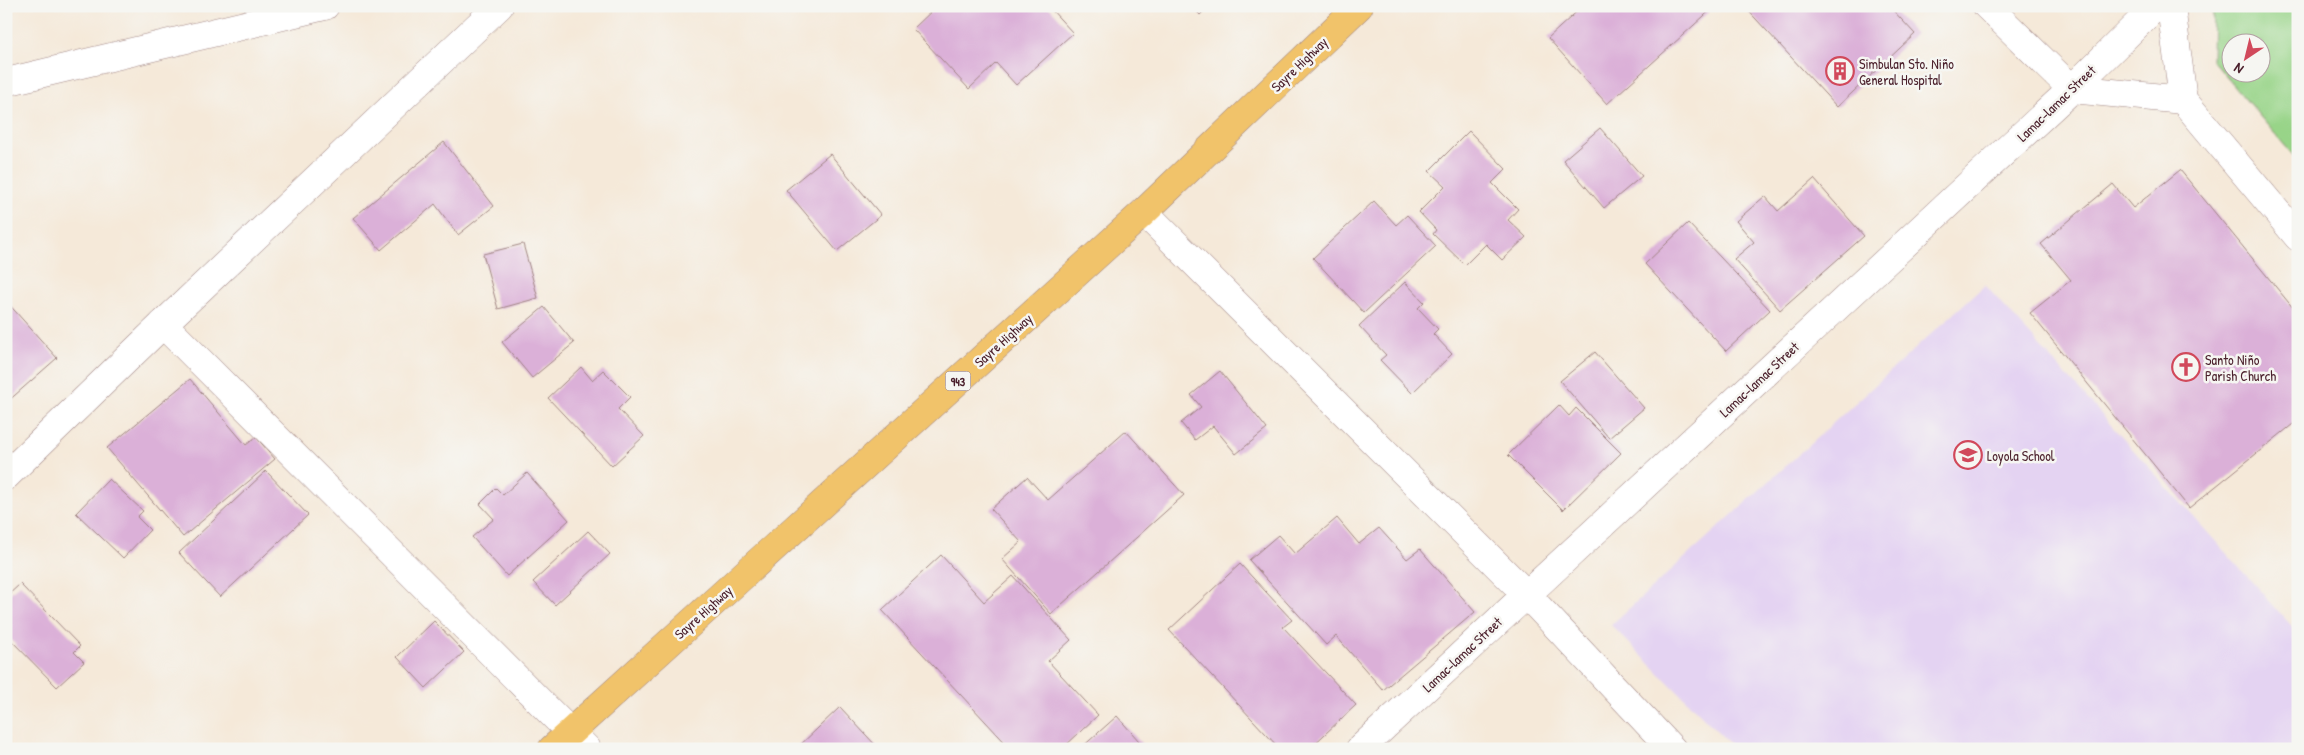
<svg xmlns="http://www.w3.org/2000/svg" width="2304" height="755" viewBox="0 0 2304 755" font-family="'Patrick Hand',sans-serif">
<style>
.built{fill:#e4d3f2}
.green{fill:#98d488;stroke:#717a5a;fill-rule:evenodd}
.building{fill:#dbb0d8}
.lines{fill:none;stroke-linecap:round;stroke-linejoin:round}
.minor-casing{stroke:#a08482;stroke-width:29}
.highway-casing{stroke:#a08482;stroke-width:29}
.minor{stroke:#fff;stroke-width:28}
.highway{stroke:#f1c36a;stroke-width:28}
.labels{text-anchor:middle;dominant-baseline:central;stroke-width:5;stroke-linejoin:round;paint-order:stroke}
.shield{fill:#f6f6f2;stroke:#7e6067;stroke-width:1}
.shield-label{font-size:12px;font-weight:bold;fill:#4a1f2b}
.poi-label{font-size:14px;fill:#4a1f2b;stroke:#f6f6f2;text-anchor:start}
.street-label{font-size:14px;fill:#4a1f2b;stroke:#f6f6f2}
</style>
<rect width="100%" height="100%" fill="#f6f6f2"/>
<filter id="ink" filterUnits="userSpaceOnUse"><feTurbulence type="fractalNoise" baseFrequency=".02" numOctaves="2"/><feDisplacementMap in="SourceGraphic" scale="10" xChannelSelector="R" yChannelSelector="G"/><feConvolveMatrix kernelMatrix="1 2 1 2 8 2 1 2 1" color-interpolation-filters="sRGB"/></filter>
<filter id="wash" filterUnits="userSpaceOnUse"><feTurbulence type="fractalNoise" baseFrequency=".0096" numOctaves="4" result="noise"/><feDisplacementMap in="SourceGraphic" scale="20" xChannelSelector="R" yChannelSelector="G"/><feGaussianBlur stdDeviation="1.12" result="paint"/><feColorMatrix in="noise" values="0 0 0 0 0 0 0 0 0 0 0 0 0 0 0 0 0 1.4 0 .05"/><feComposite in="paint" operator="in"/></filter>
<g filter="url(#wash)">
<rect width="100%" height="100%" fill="#f5e9d9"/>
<!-- built -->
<polygon class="built" points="1985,285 2298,633 2298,749 1735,749 1611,625"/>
<!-- green -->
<path class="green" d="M2213,6H2298V161L2212,60ZM2232,42H2262V72H2232Z"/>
<g id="blocks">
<!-- building -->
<g class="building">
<polygon points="937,6 1048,6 1073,33 1016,85 996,63 969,89 913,29"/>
<polygon points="1192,6 1209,6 1200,15"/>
<polygon points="1583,6 1715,6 1607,104 1548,38"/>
<polygon points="1744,6 1889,6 1915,34 1837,107"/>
<polygon points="1600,128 1642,176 1604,208 1563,160"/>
<polygon points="1469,131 1506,169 1492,183 1518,209 1508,220 1526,237 1502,260 1486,244 1465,265 1433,234 1436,230 1419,212 1445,186 1429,171"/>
<polygon points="444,142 494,206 458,235 435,204 381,250 353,218"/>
<polygon points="830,154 881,215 837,251 786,190"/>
<polygon points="2180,170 2298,314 2298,420 2189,508 2030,313 2071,280 2041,244 2113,184 2133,208"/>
<polygon points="1814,179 1864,236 1780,310 1734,259 1754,242 1736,221 1765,196 1778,211"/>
<polygon points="1374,201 1396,225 1407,215 1436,246 1364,313 1313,258"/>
<polygon points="1688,223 1770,310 1726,351 1645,264"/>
<polygon points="523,244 538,298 498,309 483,254"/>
<polygon points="1405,282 1424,302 1418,308 1438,329 1433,334 1452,354 1412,393 1380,360 1386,355 1359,326"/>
<polygon points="6,301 57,358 6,403"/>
<polygon points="544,307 574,343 532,378 502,342"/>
<polygon points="1595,352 1644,408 1609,438 1560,381"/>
<polygon points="581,367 592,380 603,370 630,397 618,409 644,436 612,466 548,398"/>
<polygon points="1220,371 1267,429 1236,454 1213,426 1195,440 1181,423 1201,407 1191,395"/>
<polygon points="190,379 246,445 256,437 275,459 183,537 107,448"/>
<polygon points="1559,405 1569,416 1576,408 1621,453 1563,510 1508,455"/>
<polygon points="1126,431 1184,495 1051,614 1002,559 1021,542 991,509 1027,477 1048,500"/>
<polygon points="266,471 308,515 220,597 179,553"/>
<polygon points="527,473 569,520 507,576 472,537 494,519 480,504 496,488 503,495"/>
<polygon points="109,479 143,511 137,517 150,530 123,558 76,513"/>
<polygon points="1337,518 1359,544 1379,528 1407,559 1420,549 1475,612 1383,690 1336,636 1326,645 1249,560 1278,535 1295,554"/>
<polygon points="588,531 610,554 555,605 533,582"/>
<polygon points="941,555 984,602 1013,576 1071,640 1048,661 1098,715 1062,749 1011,749 882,610"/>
<polygon points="1240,564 1292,620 1283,627 1356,705 1309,749 1280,749 1169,630"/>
<polygon points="20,584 80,646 74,652 84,662 57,687 6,635 6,597"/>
<polygon points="434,621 464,652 426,688 397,657"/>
<polygon points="840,707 879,749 796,749"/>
<polygon points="1117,716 1146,749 1080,749"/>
</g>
</g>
</g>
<g filter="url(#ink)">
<use href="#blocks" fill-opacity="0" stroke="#a08482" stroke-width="1"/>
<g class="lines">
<defs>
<g id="minor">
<polyline points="1987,6 2072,89 2183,100"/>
<polyline points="2171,6 2183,100 2298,237"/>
<polyline points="6,82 325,6"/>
<polyline points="1144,212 1527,595 1672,749"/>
<polyline points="163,324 587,749"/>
<polyline points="6,476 163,324 499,6"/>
<polyline points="1360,749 2072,89 2156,6"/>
</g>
<polyline id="highway" points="552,749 1144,212 1359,6"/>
</defs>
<!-- minor casing -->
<use href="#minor" class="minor-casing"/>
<!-- highway casing -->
<use href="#highway" class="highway-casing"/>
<!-- minor -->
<use href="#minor" class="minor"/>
<!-- highway -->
<use href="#highway" class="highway"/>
</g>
</g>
<!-- icons -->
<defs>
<symbol id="building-ring" viewBox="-11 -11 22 22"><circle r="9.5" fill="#f6f6f2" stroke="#d1495b" stroke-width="1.5"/><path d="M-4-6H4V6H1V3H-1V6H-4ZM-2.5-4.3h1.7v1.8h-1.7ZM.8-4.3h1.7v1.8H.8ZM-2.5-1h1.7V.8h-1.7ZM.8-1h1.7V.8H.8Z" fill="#d1495b"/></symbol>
<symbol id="church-ring" viewBox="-11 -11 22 22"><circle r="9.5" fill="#f6f6f2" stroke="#d1495b" stroke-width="1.5"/><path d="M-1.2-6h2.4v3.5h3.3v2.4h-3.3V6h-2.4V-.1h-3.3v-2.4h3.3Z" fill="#d1495b"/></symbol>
<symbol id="school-ring" viewBox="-11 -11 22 22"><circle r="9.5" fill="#f6f6f2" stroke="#d1495b" stroke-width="1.5"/><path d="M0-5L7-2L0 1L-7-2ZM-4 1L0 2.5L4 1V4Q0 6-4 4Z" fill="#d1495b"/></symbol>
</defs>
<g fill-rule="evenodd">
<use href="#building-ring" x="1824" y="55" width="32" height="32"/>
<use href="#church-ring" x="2170" y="351" width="32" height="32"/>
<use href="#school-ring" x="1952" y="439" width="32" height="32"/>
</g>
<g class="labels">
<!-- shield labels -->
<rect class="shield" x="945.5" y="371.5" width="25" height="19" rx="4"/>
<g class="shield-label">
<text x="958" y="381">943</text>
</g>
<!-- poi labels -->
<g class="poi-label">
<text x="1859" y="63">Simbulan Sto. Niño<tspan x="1859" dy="16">General Hospital</tspan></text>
<text x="2205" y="359">Santo Niño<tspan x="2205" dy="16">Parish Church</tspan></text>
<text x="1987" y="455">Loyola School</text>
</g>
<!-- street labels -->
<g class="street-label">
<text transform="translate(1299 64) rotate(-44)">Sayre Highway</text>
<text transform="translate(2056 103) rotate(-44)">Lamac-lamac Street</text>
<text transform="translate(1003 340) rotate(-42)">Sayre Highway</text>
<text transform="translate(1759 379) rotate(-43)">Lamac-lamac Street</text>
<text transform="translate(703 612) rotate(-42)">Sayre Highway</text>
<text transform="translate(1462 654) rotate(-43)">Lamac-lamac Street</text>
</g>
</g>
<!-- margin -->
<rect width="2304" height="755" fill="none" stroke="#f6f6f2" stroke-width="25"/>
<!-- north arrow -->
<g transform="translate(2246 58) rotate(215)"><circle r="24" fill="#f6f6f2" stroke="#b1a0a2"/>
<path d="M0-4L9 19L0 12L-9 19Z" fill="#d1495b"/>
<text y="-8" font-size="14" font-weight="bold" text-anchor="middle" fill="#4a1f2b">N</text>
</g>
</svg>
